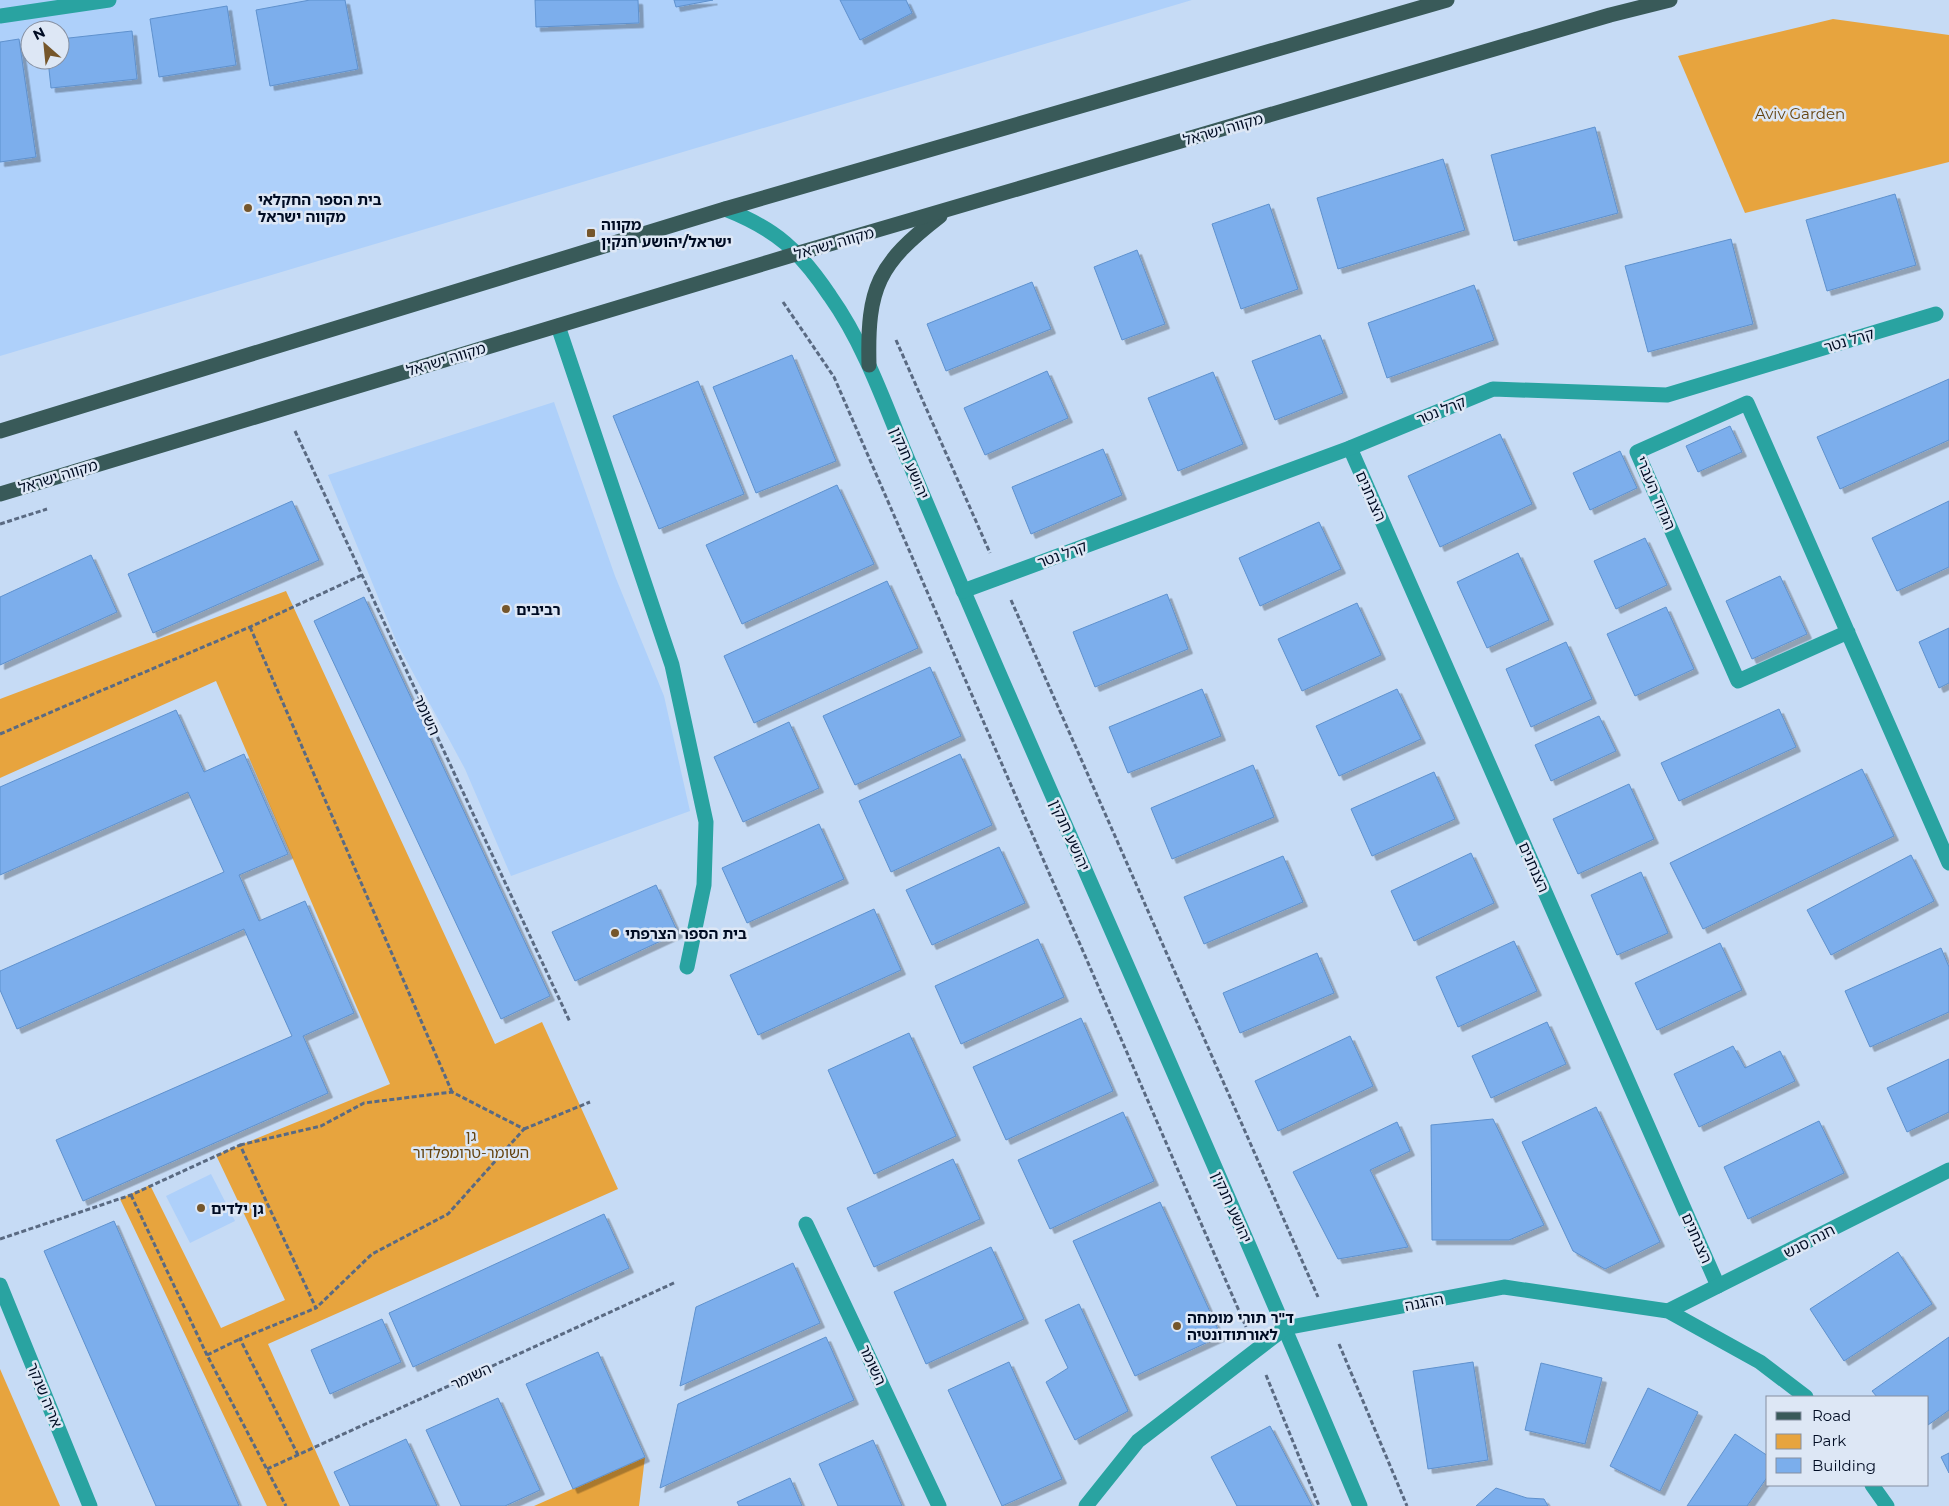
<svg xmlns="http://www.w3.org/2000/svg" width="1949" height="1506" viewBox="0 0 1949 1506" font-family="Montserrat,'Noto Sans Hebrew',sans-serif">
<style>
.built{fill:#aed0fa;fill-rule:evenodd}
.green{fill:#e7a43e}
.building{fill:#7baeec;stroke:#5f91cd;filter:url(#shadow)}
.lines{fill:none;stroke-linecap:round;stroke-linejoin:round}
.path{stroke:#5a6a82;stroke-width:3;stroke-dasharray:5 2.5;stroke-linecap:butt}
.minor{stroke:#29a3a1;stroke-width:15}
.major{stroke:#395a59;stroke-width:15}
.poi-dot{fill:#75562b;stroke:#dde7f5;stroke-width:2}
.labels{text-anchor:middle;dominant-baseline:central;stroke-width:5;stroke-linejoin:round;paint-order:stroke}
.park-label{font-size:15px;fill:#64430f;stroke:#dde7f5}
.street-label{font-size:15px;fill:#000c23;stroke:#dde7f5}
.poi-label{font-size:15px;font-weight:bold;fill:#000c23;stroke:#dde7f5;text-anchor:start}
</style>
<defs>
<filter id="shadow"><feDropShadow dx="4.5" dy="4.5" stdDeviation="0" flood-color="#0004"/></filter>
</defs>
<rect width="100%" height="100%" fill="#c6dbf5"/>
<!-- built -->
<g class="built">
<path d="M0,0H1192L0,356ZM30,30H60V60H30Z"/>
<polygon points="554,402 615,576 664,696 690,811 511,876 465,769 397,643 328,475"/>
<polygon points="211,1174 235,1221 190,1243 166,1196"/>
</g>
<!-- green -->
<g class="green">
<polygon points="1833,19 1949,35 1949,162 1745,213 1678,56"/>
<polygon points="286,591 495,1044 542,1022 618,1189 268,1344 340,1506 267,1506 120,1199 150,1185 221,1328 285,1300 216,1155 390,1084 216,681 0,778 0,699"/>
<polygon points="0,1369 60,1506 0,1506"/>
<polygon points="645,1457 639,1506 534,1506"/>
</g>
<!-- building -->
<g class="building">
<polygon points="310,0 345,0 358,69 270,86 256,10"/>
<polygon points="535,0 638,0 639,23 536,27"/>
<polygon points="674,0 713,0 676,7"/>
<polygon points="840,0 906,0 912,13 860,40"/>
<polygon points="227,6 236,65 159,77 150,19"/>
<polygon points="132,31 137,79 51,88 48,60 60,60 60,39"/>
<polygon points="19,39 36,157 0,162 0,42"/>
<polygon points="1595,127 1618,213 1514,241 1491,155"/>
<polygon points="1443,159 1465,230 1338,269 1317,198"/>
<polygon points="1895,194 1916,265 1827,291 1806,220"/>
<polygon points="1269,204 1298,289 1241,309 1212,224"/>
<polygon points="1731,239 1753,324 1648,352 1625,266"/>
<polygon points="1137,250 1165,324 1122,340 1094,267"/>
<polygon points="1032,282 1051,329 946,371 927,324"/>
<polygon points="1474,285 1494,340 1387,378 1368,323"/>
<polygon points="1320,335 1343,393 1275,420 1252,361"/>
<polygon points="792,355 836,461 756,493 713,387"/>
<polygon points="1047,371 1068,418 985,455 964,408"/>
<polygon points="1213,372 1243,444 1178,471 1148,398"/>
<polygon points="1949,379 1949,440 1840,489 1817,437"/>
<polygon points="698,381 744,494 659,529 613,416"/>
<polygon points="1730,426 1742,452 1698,472 1686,446"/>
<polygon points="1500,434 1532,504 1440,547 1408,476"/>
<polygon points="1103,449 1122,495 1031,534 1012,487"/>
<polygon points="1620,451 1637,488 1590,510 1573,473"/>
<polygon points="837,485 874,564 742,624 706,545"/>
<polygon points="292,501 319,560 153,633 128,574"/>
<polygon points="1949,501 1949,567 1897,591 1872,538"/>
<polygon points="1319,522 1341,569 1260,606 1239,558"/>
<polygon points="1645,538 1667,585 1616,609 1594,561"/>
<polygon points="1518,553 1549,620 1487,648 1457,582"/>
<polygon points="91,555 117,612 0,665 0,597"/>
<polygon points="1780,576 1807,634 1752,659 1726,601"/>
<polygon points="887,581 918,648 754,723 724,656"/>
<polygon points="1167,594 1188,649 1095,687 1073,632"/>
<polygon points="364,597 550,996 501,1019 314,621"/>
<polygon points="1357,603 1381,655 1302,691 1278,639"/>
<polygon points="1666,607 1694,669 1635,696 1607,634"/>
<polygon points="1949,628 1949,683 1939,688 1919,642"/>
<polygon points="1566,642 1592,699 1531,727 1506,669"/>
<polygon points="930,667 961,736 855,785 823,716"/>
<polygon points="1202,689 1221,736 1128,773 1109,727"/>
<polygon points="1397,689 1421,739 1339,776 1316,726"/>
<polygon points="1779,709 1796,747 1679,801 1661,763"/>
<polygon points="176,710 204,772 244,754 288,854 239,875 259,921 305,901 354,1013 303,1036 328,1093 83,1201 56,1140 292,1036 244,929 17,1029 0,990 0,971 224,872 188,792 0,875 0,787"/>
<polygon points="1599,716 1616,751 1551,781 1535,745"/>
<polygon points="789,722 819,788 743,822 714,757"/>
<polygon points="960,754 992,825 891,872 859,801"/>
<polygon points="1253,765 1274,817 1172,859 1151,808"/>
<polygon points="1862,769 1894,836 1703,929 1670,863"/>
<polygon points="1434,772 1455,819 1372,856 1351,809"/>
<polygon points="1629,784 1654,839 1578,874 1553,819"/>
<polygon points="819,824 844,879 747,923 722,868"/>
<polygon points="999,847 1025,903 932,945 906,890"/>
<polygon points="1471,853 1494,903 1414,941 1391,891"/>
<polygon points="1911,855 1934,901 1831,955 1807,910"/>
<polygon points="1283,856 1303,902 1204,944 1184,897"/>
<polygon points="1641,872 1668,933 1617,955 1591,895"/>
<polygon points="656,885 678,933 575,981 552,932"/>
<polygon points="874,909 901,970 758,1035 730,975"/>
<polygon points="1038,939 1064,997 961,1044 935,986"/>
<polygon points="1514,941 1537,991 1458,1027 1436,977"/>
<polygon points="1720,943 1742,990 1657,1030 1635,983"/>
<polygon points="1941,948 1949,967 1949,1012 1870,1047 1845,991"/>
<polygon points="1317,953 1334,993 1240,1033 1223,993"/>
<polygon points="1081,1018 1113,1091 1006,1140 973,1067"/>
<polygon points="1547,1022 1566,1064 1491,1098 1472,1056"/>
<polygon points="909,1033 956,1136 874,1174 828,1070"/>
<polygon points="1350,1036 1373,1086 1278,1131 1255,1081"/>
<polygon points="1733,1046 1745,1068 1780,1051 1795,1081 1699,1127 1674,1074"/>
<polygon points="1949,1059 1949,1112 1907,1132 1887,1088"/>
<polygon points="1596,1107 1660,1242 1605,1269 1573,1251 1522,1142"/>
<polygon points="1123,1112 1154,1181 1050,1229 1018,1160"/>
<polygon points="1493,1119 1544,1225 1509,1240 1432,1240 1431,1125"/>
<polygon points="1819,1121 1844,1173 1748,1219 1724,1167"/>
<polygon points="1397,1122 1410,1151 1370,1170 1408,1247 1338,1259 1293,1172"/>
<polygon points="953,1159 980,1219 874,1267 847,1208"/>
<polygon points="1160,1202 1221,1336 1135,1376 1073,1241"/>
<polygon points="604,1214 629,1268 413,1367 389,1313"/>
<polygon points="114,1221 239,1506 156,1506 44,1251"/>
<polygon points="991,1247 1024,1319 926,1364 894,1292"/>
<polygon points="1898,1252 1932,1304 1844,1361 1810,1309"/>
<polygon points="793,1263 820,1323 680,1386 696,1307"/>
<polygon points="1079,1304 1128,1411 1075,1440 1046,1382 1068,1368 1045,1320"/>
<polygon points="382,1319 401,1362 330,1394 311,1350"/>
<polygon points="826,1337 854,1400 660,1488 678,1404"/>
<polygon points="1949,1337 1949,1410 1928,1425 1928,1397 1877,1397 1872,1391"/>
<polygon points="598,1352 645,1457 573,1489 526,1384"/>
<polygon points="1009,1362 1062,1479 1002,1506 948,1390"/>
<polygon points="1473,1362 1488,1460 1428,1469 1413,1371"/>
<polygon points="1541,1363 1602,1378 1585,1444 1525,1430"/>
<polygon points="1648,1388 1698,1412 1660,1491 1610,1466"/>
<polygon points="498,1398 540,1490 505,1506 461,1506 426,1430"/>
<polygon points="1270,1426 1312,1506 1237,1506 1211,1457"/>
<polygon points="1735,1434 1768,1456 1768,1476 1747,1506 1687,1506"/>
<polygon points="406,1439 437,1506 350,1506 334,1472"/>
<polygon points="873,1440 902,1506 838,1506 819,1464"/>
<polygon points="1949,1453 1949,1473 1941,1457"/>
<polygon points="790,1478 802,1506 739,1506 737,1502"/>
<polygon points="1496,1488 1527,1498 1544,1499 1548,1506 1476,1506"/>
</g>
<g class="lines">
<!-- path -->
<g class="path">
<polyline points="783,302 834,377 1246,1327"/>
<polyline points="896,340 990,553"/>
<polyline points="295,431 570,1022"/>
<polyline points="0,524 47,509"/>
<polyline points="1011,600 1318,1297"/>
<polyline points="250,627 452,1092"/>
<polyline points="0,734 250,627 362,575"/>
<polyline points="524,1129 590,1102"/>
<polyline points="240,1145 321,1126 364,1103 452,1092 524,1129 448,1214 372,1254 316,1308"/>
<polyline points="131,1195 207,1355 286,1506"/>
<polyline points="0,1239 131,1195 240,1145 316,1308 240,1339 298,1455"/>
<polyline points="1339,1344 1407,1506"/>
<polyline points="207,1355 240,1339"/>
<polyline points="1266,1375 1319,1506"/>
<polyline points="267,1469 676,1282"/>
</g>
<!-- minor -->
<g class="minor">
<polyline points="0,16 109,0"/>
<path d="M725,209C776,229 800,251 830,296C862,341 882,396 903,448C934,522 966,597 998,671C1119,949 1243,1226 1360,1506"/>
<polyline points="558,326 672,665 706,822 704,885 687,967"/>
<polyline points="1350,448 1718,1286"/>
<polyline points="963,591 1350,448 1493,389 1667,395 1936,314"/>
<polyline points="1848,632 1738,681 1637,452 1747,403 1949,863"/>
<polyline points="806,1224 939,1506"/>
<polyline points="0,1285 90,1506"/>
<polyline points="1668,1311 1949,1170"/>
<polyline points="1872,1485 1887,1506"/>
<polyline points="1086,1506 1138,1441 1285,1328 1504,1287 1668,1311 1760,1362 1806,1397"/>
</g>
<!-- major -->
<g class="major">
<path d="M869,365C867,287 878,264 940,216"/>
<polyline points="0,431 725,209 1447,0"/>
<polyline points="0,494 799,253 1610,15 1670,0"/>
</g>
</g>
<!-- markers -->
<g class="poi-dot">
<circle cx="248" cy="208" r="5"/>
<rect x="586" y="228" width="10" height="10" rx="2.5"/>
<circle cx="506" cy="609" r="5"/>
<circle cx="615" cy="933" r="5"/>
<circle cx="201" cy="1208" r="5"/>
<circle cx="1177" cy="1326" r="5"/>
</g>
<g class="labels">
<!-- park labels -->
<g class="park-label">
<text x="1800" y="113">Aviv Garden</text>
<text x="471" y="1135">גן<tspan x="471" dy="17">השומר-טרומפלדור</tspan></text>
</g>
<!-- street labels -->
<g class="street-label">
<text transform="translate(1223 129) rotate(-16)">מקווה ישראל</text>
<text transform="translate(834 243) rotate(-16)">מקווה ישראל</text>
<text transform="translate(1849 340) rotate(-17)">קרל נטר</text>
<text transform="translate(446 359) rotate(-17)">מקווה ישראל</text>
<text transform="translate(1441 410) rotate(-22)">קרל נטר</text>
<text transform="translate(910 463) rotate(67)">יהושע חנקין</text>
<text transform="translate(58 476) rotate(-17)">מקווה ישראל</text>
<text transform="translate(1656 493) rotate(67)">הגדוד העברי</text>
<text transform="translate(1371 496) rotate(66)">הצנחנים</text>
<text transform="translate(1062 554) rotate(-20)">קרל נטר</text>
<text transform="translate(427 715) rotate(65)">השומר</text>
<text transform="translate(1070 835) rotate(66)">יהושע חנקין</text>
<text transform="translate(1534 867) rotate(66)">הצנחנים</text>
<text transform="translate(1232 1207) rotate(66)">יהושע חנקין</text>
<text transform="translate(1697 1238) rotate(66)">הצנחנים</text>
<text transform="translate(1809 1241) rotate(-27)">חנה סנש</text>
<text transform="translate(1424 1302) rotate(-11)">ההגנה</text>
<text transform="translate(873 1365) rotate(65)">השומר</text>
<text transform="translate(471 1376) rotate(-25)">השומר</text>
<text transform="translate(45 1395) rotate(68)">אריה שנקר</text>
</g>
<!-- poi labels -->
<g class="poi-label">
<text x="258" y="199">בית הספר החקלאי<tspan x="258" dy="17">מקווה ישראל</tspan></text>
<text x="601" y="224">מקווה<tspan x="601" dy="17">ישראל/יהושע חנקין</tspan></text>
<text x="516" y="609">רביבים</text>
<text x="625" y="933">בית הספר הצרפתי</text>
<text x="211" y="1208">גן ילדים</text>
<text x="1187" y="1317">ד"ר תורי מומחה<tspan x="1187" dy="17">לאורתודונטיה</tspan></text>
</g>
</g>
<!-- legend -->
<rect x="1766" y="1396" width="162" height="90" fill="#dde7f5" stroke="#858fa1"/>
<rect x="1776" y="1412" width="25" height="8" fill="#395a59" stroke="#858fa1"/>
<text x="1812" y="1421" font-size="15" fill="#000c23">Road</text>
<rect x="1776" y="1434" width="25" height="15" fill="#e7a43e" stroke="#858fa1"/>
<text x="1812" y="1446" font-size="15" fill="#000c23">Park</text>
<rect x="1776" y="1458" width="25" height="15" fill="#7baeec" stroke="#858fa1"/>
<text x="1812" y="1471" font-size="15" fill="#000c23">Building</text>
<!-- north arrow -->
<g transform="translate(45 45) rotate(333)"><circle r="24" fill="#dde7f5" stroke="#858fa1"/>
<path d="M0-4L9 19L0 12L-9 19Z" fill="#75562b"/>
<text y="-8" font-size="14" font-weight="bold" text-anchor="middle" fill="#000c23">N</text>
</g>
</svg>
